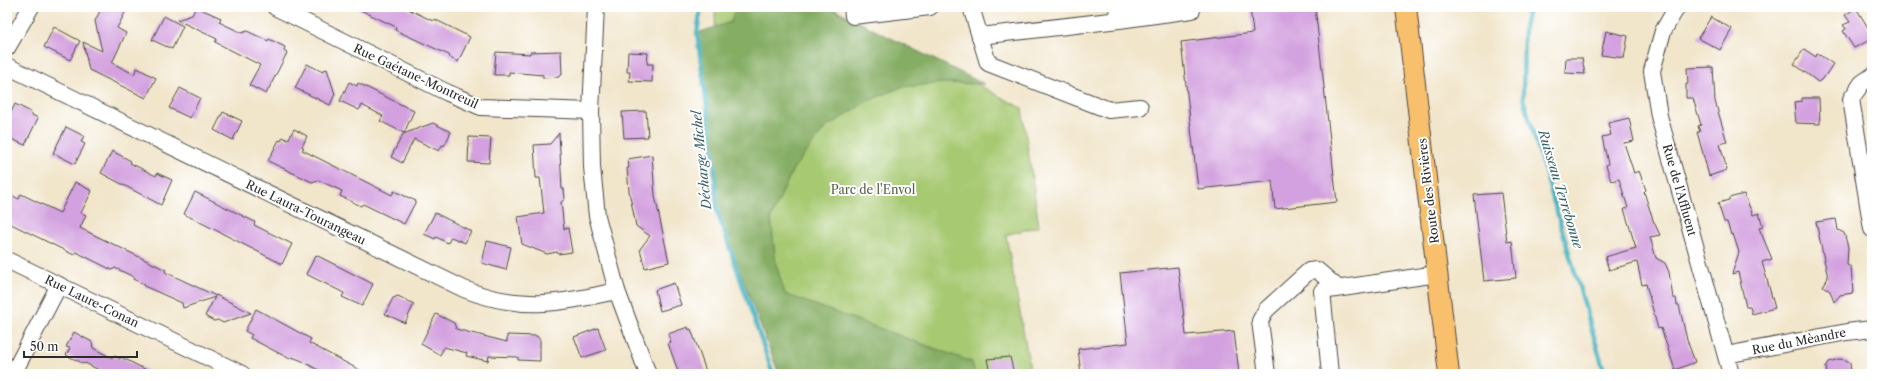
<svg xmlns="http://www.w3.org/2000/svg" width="1879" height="381" viewBox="0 0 1879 381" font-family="'Libre Caslon Text',serif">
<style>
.green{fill:#a7c972;stroke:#697a4e}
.forest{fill:#85ad64;stroke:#586c48}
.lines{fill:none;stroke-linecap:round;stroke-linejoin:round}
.stream{stroke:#45b2c1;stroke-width:4.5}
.building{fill:#d3a1df}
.minor-casing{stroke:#494743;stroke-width:18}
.major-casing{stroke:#494743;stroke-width:22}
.minor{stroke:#fff;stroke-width:16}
.major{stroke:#f8bf6c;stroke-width:20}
.labels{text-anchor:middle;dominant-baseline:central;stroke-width:4;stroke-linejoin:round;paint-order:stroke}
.street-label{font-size:12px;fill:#2b2b2b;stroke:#fff}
.park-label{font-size:12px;fill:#566244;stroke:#fff}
.water-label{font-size:13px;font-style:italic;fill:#356167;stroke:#fff}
</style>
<rect width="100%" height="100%" fill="#fff"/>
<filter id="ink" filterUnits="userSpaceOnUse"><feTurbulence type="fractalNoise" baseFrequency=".025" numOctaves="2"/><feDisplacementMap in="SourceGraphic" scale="8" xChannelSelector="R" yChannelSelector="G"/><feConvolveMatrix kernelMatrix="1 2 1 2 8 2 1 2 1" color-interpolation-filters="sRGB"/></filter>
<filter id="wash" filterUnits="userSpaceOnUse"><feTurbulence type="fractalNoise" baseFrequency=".012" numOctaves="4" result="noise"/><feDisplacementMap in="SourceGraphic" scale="16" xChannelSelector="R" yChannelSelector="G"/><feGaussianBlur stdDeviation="0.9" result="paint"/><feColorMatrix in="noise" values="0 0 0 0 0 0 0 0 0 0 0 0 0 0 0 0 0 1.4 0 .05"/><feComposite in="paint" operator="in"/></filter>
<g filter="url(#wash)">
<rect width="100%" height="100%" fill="#f1e5ca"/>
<!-- green -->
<polygon class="green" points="717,7 831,7 1022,108 1039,226 1006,235 1031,374 789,374 716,78 715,15"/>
<!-- forest -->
<polygon class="forest" points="735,7 828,7 984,84 943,83 901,87 868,101 825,128 793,169 771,218 776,264 785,294 972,362 975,374 779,374 717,211 713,139 697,33 731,22"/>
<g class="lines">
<!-- stream -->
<g class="stream">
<polyline points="701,7 697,33 714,159 717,211 773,374"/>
<polyline points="1529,7 1524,27 1523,98 1605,374"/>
</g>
</g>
<g id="blocks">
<!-- building -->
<g class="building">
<polygon points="102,7 128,7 117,28 126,33 112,63 134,74 137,68 156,78 146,98 89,70 83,42 102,51 95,21"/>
<polygon points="196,7 221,18 219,22 242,33 247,31 268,41 269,39 285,47 284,51 287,53 266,94 249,85 260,65 215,42 217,39 177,20 192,15"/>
<polygon points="354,7 404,7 433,21 434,19 470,37 458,62 450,58 449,55 395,30 396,27"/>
<polygon points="1250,7 1315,7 1337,202 1275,209 1272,181 1198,189 1181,42 1253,33"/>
<polygon points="1856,8 1872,34 1872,39 1854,48 1843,31 1846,29 1843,25 1850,22 1845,15"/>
<polygon points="164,16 183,26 172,49 152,40"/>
<polygon points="1711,17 1732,29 1720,50 1698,38"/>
<polygon points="54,27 80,41 70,60 44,47"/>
<polygon points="1606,31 1628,36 1624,58 1601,55"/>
<polygon points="1804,49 1816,57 1817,53 1833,64 1823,79 1818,82 1794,64"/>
<polygon points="561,51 562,75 559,75 559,77 543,78 543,75 509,72 509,75 494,75 496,52 530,54 530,52"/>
<polygon points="628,52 648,53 647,64 653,64 652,82 629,81 630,72 627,72"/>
<polygon points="1566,58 1582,58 1585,74 1565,73"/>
<polygon points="307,64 321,71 327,69 335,94 330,105 295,88"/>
<polygon points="1713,67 1715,101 1727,142 1720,144 1727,170 1709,176 1697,132 1700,132 1698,126 1701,125 1693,98 1686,98 1686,84 1688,84 1687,68"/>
<polygon points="349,82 357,86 358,83 414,111 404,133 380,121 383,116 362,105 359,110 340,101"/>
<polygon points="180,88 200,98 190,118 169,108"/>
<polygon points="1802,98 1819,98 1820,124 1796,123 1794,102 1802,101"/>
<polygon points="15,104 31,112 30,114 38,118 25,145 7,137 7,121"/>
<polygon points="646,111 648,137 624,138 622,112"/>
<polygon points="223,112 242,121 233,140 214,130"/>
<polygon points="1629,118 1634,141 1624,143 1634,173 1639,171 1646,190 1644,192 1653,220 1660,235 1650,237 1656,258 1665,263 1669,272 1673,298 1676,298 1677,305 1679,305 1687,340 1695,362 1675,370 1661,328 1658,329 1646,284 1642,285 1637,262 1609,270 1605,257 1636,248 1624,209 1628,208 1619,179 1611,181 1606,165 1608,164 1602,137 1611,135 1608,123"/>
<polygon points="433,123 451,132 444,146 442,145 439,151 414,139 402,163 391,157 403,134"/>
<polygon points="66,127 84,136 81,142 85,144 75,164 53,153"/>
<polygon points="294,129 307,136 302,147 304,148 302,150 392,195 394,191 416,201 404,224 363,204 361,206 340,196 342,191 318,180 312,182 268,161 279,140 281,141 283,137 288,140"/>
<polygon points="559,133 562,189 564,189 565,199 561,202 564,229 568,228 572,252 558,254 557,252 547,254 522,244 518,217 544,213 540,178 536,178 534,145 550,144"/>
<polygon points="469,137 491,138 489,163 468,162"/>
<polygon points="112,151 131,161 130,163 156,176 157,173 172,180 161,205 101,173"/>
<polygon points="652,155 655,196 669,262 645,268 640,249 650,236 636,226 629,191 627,168 629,168 628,159"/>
<polygon points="75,182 92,191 81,213 86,215 80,228 166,270 165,272 216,296 216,295 251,313 223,323 218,320 214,321 205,316 215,297 183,308 182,303 144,286 145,285 133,279 134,277 115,268 112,270 76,252 74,255 7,222 7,193 19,199 21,194 60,213"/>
<polygon points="195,192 255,222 254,225 292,244 282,264 184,214"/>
<polygon points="1501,193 1507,242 1512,241 1516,278 1484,281 1474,195"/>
<polygon points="1744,194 1753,215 1759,213 1763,227 1759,228 1772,259 1762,262 1775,308 1752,314 1750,307 1746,307 1738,272 1732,274 1739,252 1733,234 1731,235 1727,222 1724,222 1718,203 1729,200 1729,198"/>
<polygon points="435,213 471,231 465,243 451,237 448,243 436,237 435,239 424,234"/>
<polygon points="1836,219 1838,230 1844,233 1848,247 1847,265 1851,267 1853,293 1840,295 1834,302 1830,291 1823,286 1828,278 1816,222"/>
<polygon points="487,241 511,247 506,270 482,263"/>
<polygon points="316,255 373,284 362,306 342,297 344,293 306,274"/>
<polygon points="1178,267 1186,335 1234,331 1239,374 1081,374 1078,349 1128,343 1120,273"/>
<polygon points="674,283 681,305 660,311 655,290"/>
<polygon points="398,296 414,304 405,323 385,314 393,298"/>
<polygon points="256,309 311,339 309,343 367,374 326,374 300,360 292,357 290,359 250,338 252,335 245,331"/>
<polygon points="436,314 454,323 456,329 507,342 507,335 537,336 540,340 540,361 518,360 518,357 489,356 488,361 466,356 467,353 444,347 440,355 421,344"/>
<polygon points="688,327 689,330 691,329 707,374 679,374 668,343 671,342 668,334"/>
<polygon points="598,328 606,350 582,358 574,337"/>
<polygon points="74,332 92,342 93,348 112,358 115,356 120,359 121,357 154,374 107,374 85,363 84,364 66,355 70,348 66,347"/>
<polygon points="1010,357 1014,374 990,374 987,359"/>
<polygon points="1839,359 1846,360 1850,363 1851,374 1827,374 1826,367 1829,362"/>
</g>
</g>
</g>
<g filter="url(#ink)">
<use href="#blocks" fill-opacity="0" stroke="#494743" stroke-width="1"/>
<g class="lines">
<defs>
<g id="minor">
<polyline points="275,7 448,93 481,107 591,111"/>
<polyline points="596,7 591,111 592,167 597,216 617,291 648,374"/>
<polyline points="852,7 853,16 930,7"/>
<polyline points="971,7 988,63 1109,110 1140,107"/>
<polyline points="1117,7 1119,20 1192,10 1191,7"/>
<polyline points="1677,7 1663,31 1652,71 1659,116 1731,374"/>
<polyline points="980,36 1119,20"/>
<polyline points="7,48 31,7"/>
<path d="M7,66L464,289C521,312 560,303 617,291"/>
<polyline points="1872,76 1862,83 1851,99 1872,229"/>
<polyline points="7,260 242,374"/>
<polyline points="1726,355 1847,332 1872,329"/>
<polyline points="13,374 59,285"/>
<polyline points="1267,374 1260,321 1266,310 1309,271 1317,270 1338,288"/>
<polyline points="1330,374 1322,291 1437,274"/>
</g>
<polyline id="major" points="1406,7 1449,374"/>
</defs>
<!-- minor casing -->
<use href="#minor" class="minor-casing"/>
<!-- major casing -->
<use href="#major" class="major-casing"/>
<!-- minor -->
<use href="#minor" class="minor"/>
<!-- major -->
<use href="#major" class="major"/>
</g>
</g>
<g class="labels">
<!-- street labels -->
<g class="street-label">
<text transform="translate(416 76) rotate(25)">Rue Gaétane-Montreuil</text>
<text transform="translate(1680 190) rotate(74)">Rue de l'Affluent</text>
<text transform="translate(1428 191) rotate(-97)">Route des Rivières</text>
<text transform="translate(306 212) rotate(26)">Rue Laura-Tourangeau</text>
<text transform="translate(92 301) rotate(26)">Rue Laure-Conan</text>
<text transform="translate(1799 341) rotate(-11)">Rue du Mèandre</text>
</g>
<!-- park labels -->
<g class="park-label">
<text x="873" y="189">Parc de l'Envol</text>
</g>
<!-- water labels -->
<g class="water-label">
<text transform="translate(701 160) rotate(-96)">Décharge Michel</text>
<text transform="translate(1561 189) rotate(73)">Ruisseau Terrebonne</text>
</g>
</g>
<!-- margin -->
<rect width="1879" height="381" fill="none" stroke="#fff" stroke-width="24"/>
<!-- scale -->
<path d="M24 351v6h113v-6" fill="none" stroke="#2b2b2b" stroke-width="2"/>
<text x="30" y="351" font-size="12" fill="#2b2b2b" stroke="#ffffff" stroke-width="3" paint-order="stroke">50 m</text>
</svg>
